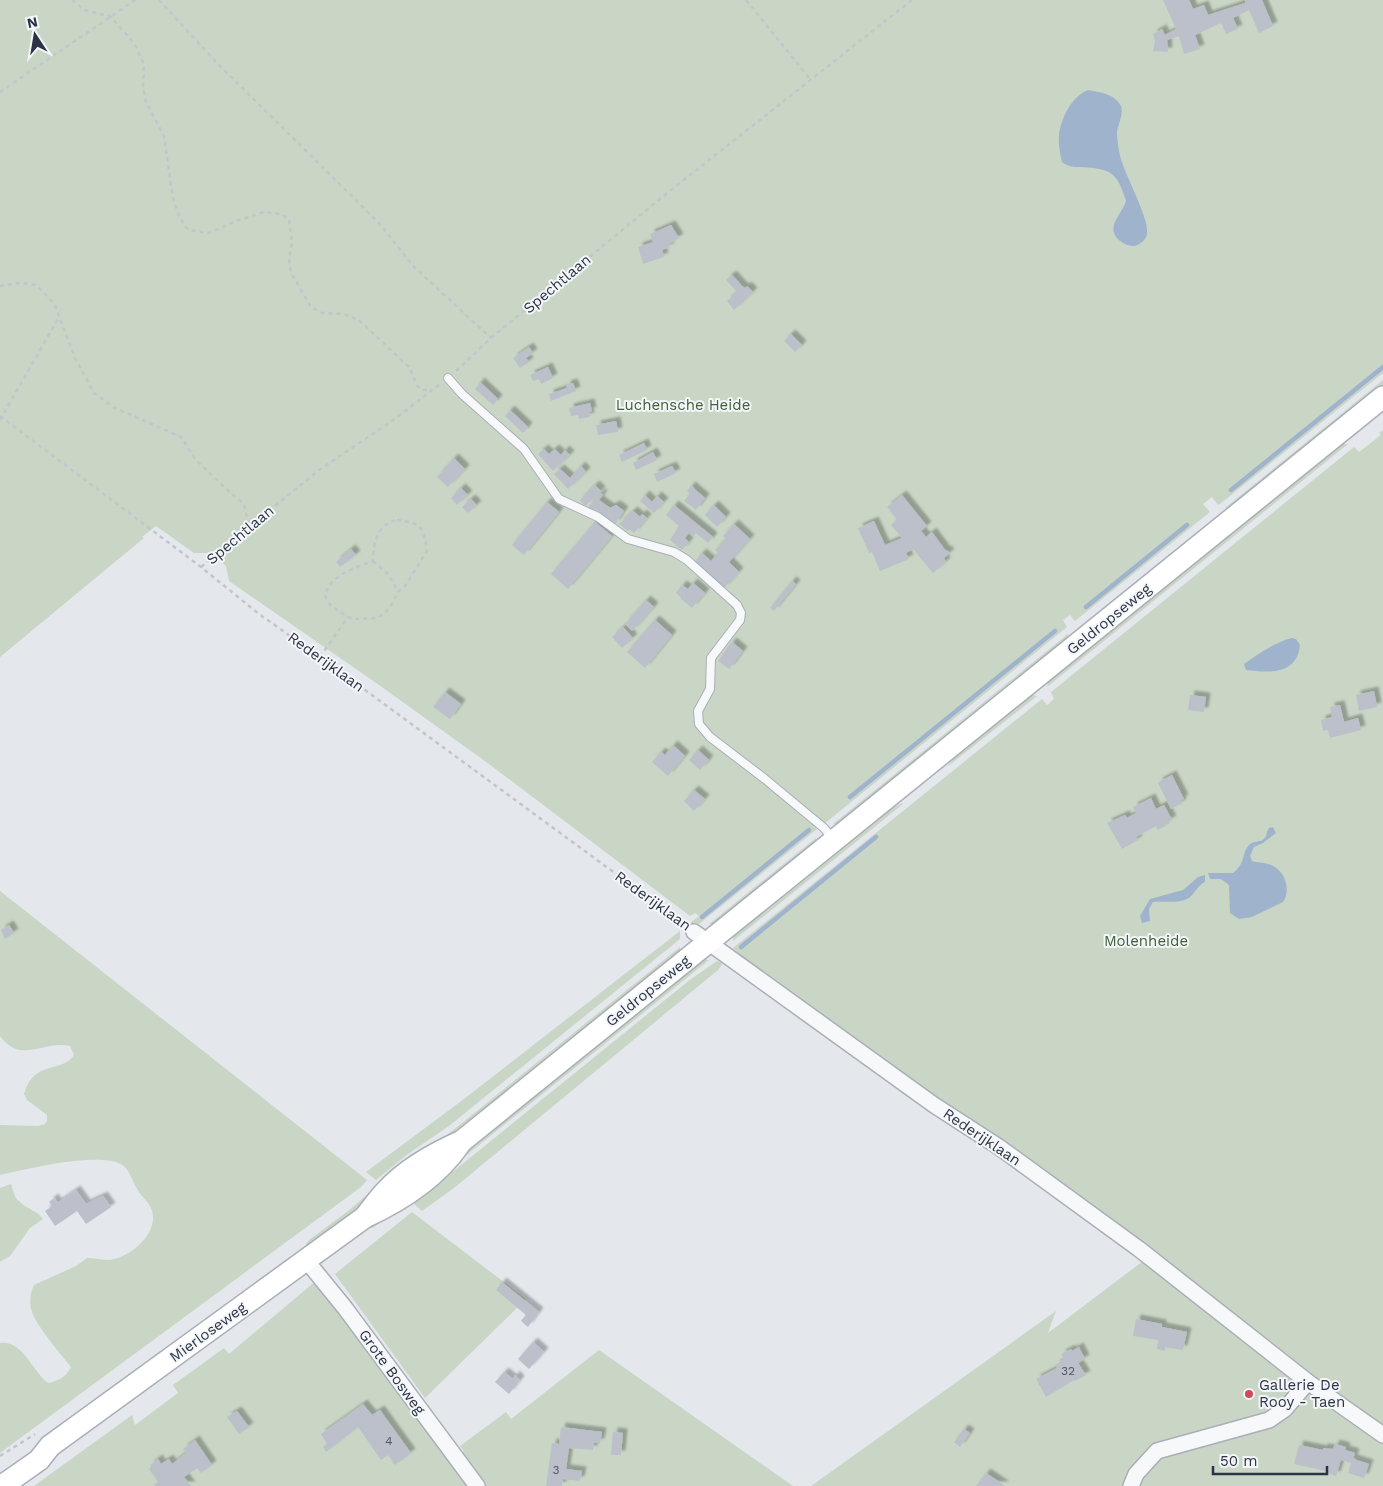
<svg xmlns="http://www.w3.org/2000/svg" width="1383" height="1486" viewBox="0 0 1383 1486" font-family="'Work Sans',sans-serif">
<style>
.green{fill:#c9d6c5}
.water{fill:#9fb4cc}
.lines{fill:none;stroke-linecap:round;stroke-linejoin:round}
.stream{stroke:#9fb4cc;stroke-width:4.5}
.building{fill:#bbc0ca;filter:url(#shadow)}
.service-casing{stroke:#a9aeb7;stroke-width:10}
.minor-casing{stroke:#a9aeb7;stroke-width:18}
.secondary-casing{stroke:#a9aeb7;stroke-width:24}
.path{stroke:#c2c5cb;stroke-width:2.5;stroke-dasharray:4 4;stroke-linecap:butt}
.service{stroke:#f7f8fa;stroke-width:8}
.minor{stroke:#f7f8fa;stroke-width:15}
.secondary{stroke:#fff;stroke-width:21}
.poi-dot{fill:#d1495b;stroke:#f4f6f9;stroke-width:2}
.labels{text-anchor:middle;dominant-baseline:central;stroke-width:4;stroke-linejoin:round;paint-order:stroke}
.number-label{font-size:12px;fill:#4f5766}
.street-label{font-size:15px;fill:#2b3445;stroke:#f4f6f9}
.park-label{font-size:15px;fill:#3f6138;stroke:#f4f6f9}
.poi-label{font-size:15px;fill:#2b3445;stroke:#f4f6f9;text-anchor:start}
</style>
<defs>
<filter id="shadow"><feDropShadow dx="4.5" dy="-4.5" stdDeviation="1" flood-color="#0004"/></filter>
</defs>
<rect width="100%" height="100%" fill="#e4e7ec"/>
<!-- green -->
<g class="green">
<polygon points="0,0 1383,0 1383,373 1220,504 1218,505 1212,497 1203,504 1210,512 1075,621 1070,615 1063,620 1067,627 824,824 817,816 812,820 817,829 699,924 690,923 699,916 695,913 690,916 489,764 379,685 229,581 226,566 209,553 194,553 156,526 142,537 144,538 0,657"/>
<polygon points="1383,380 1383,387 1232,509 1225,508"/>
<polygon points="1383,430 1383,1486 811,1486 1056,1311 1048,1333 1151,1255 734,955 737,952 733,948 1042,699 1047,705 1054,699 1051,692 1354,447 1359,452 1381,435 1379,433"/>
<polygon points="1339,444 1348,444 1047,687 1049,678"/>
<polygon points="1068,634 1068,641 840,825 833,824"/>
<polygon points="1028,694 1037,696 947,767 965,745"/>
<polygon points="902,803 903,804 733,941 734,932 876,817"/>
<polygon points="816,838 816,845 718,924 709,924"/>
<path d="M0,891L367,1180L361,1187L0,1453V1343C23,1340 32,1371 48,1383C58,1381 66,1377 71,1367C61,1354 37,1327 32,1312C29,1304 30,1293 34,1285L76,1266L87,1258C94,1258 102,1260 109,1260C130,1258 159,1233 152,1211C150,1203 141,1196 137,1189C132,1181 129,1168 121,1164C96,1152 27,1169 0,1175V1125L38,1126L45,1124L47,1121V1115L27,1100L24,1094C34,1059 61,1074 74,1055L70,1046C43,1040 21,1065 0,1036Z"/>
<polygon points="680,931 680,939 449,1126 408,1154 376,1180 366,1172 464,1099"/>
<polygon points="680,947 680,955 352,1217 306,1249 306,1244 309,1240 348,1211 401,1166 447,1135"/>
<polygon points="700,959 709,960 443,1174 373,1228 368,1227"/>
<polygon points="717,961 723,963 718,970 454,1188 422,1211 412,1202 445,1178 691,979"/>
<path d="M11,1184C13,1190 14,1198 20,1202C27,1209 38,1211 43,1219L30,1228L10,1256L0,1262V1188Z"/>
<polygon points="412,1212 526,1299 425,1398 335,1274"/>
<polygon points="323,1275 459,1454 464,1451 460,1446 506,1412 511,1419 599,1350 793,1486 34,1486 132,1415 135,1425 178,1393 173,1385 224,1348 229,1354"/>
</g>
<!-- water -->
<g class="water">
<path d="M1088,90C1100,92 1115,94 1121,106C1124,114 1118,124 1117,132C1117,138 1118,145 1119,151C1122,171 1150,218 1147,234C1146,240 1140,245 1134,246C1129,246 1124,244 1120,241C1104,228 1122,214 1126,201C1117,171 1110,169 1081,167C1073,167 1069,167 1062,162C1060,153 1058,144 1059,135C1061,118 1072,96 1088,90Z"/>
<path d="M1292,638L1296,639L1300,645C1297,675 1269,673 1246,670L1244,664C1258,654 1275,642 1292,638Z"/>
<path d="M1273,827L1276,833L1263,843L1254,847L1250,856L1252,861C1257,863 1263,862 1268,864C1284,868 1292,889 1283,902L1252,917L1239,919L1230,913L1229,885L1221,879H1210L1208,873H1233C1246,863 1241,854 1249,845C1254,840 1260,843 1264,839C1268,835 1266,832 1269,828Z"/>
<path d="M1205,875V882C1198,885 1196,892 1190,897C1182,904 1164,901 1153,902L1149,909L1150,921L1142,923L1140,916L1150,899L1183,890L1198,877Z"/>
</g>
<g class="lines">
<!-- stream -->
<g class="stream">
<polyline points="1231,490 1383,367"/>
<polyline points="1086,607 1187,525"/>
<polyline points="850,797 1055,631"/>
<polyline points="702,917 809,830"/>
<polyline points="741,947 876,837"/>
</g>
</g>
<!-- building -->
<g class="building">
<polygon points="1163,0 1189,0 1193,9 1204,5 1208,15 1245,3 1245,0 1262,0 1273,26 1259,33 1249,10 1233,18 1238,29 1226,34 1221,23 1195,35 1200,49 1184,54 1179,36 1167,40 1168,52 1153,51 1155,41 1153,34 1162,29 1165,35 1176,29"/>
<polygon points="671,225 679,238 669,244 670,247 662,250 664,257 643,264 638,247 653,242 650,234"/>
<polygon points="732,275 742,286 745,288 747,286 753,292 734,310 727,301 737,292 726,280"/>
<polygon points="791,334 802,345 795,352 784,341"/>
<polygon points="529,347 533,353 526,358 529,362 520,368 513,358"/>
<polygon points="548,367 553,378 541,384 539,379 533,381 530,375"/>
<polygon points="480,382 498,399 493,405 475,389"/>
<polygon points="573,383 576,391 551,401 549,394 567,388 566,385"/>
<polygon points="590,403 592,411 589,412 590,417 579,419 578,415 571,416 569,408"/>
<polygon points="510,410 528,427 523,433 505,416"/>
<polygon points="616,421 618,432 598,435 596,425"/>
<polygon points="644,443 647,450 622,462 619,455"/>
<polygon points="544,449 549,454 555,449 561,455 565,450 570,455 553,471 538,454"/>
<polygon points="653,452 657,460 636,470 633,463"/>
<polygon points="454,458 465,469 448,487 437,477"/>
<polygon points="581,466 586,472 568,489 554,474 560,469 570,478"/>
<polygon points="672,466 676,473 657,482 654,474"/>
<polygon points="595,485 601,491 585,506 580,500"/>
<polygon points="691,486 705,498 696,510 684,501 690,494 687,491"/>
<polygon points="461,488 468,495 457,505 451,498"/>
<polygon points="601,493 603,495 599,500 610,508 616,505 624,511 615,524 595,509 594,511 588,507"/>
<polygon points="645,495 652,502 657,496 664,502 654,513 640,501"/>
<polygon points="902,495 927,526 921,531 926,537 932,532 946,551 947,550 950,553 944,558 946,562 933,573 913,549 906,553 909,559 880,571 872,552 869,553 858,528 874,521 885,545 902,538 891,525 897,520 887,507"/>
<polygon points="471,499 477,505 468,513 462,507"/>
<polygon points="547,502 559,512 524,555 512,545"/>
<polygon points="674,505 713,537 708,543 696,533 694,536 689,533 685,538 689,542 682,550 670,540 679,526 666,515"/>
<polygon points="714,505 726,517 717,527 705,515"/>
<polygon points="633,511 640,517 642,514 647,518 634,533 629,529 628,531 619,524"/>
<polygon points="595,522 612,536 568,589 551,574"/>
<polygon points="734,524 750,539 729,562 739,572 724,588 695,561 702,553 711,561 718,553 715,550 726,539 723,536"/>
<polygon points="351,549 356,555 340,567 336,562"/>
<polygon points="792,581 796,584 774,611 770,608"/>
<polygon points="693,583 705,593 692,608 680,598 681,597 676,593 682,585 688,589"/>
<polygon points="646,600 654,607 632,631 625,624"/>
<polygon points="655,620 672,635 645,668 627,652"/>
<polygon points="623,627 633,638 622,648 612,637"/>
<polygon points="732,642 743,651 729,669 718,661"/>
<polygon points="1374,691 1377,707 1359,711 1356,695"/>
<polygon points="445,692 461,704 450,719 433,707"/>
<polygon points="1190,695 1206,697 1204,712 1188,710"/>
<polygon points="1340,705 1344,722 1358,718 1361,730 1330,738 1328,730 1323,731 1321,720 1332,717 1330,707"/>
<polygon points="673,745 685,756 668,776 652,762 661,752 665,755"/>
<polygon points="698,750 709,760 700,770 689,760"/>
<polygon points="1172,775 1184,799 1181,800 1182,803 1171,809 1158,783 1160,781"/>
<polygon points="694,790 705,799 694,811 684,801"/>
<polygon points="1151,798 1156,809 1164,805 1172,820 1164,824 1165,826 1158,830 1156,826 1136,837 1138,840 1122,849 1107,823 1125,815 1127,818 1136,813 1133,807"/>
<polygon points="9,925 14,933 5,939 1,930"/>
<polygon points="76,1190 86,1204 103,1196 111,1207 86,1224 77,1211 55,1226 45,1211 52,1206 49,1202 54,1198 57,1203"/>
<polygon points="502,1282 539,1312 528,1327 521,1321 526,1315 496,1290"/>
<polygon points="1136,1319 1162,1324 1162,1327 1187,1332 1183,1350 1165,1347 1165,1351 1157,1349 1158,1340 1133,1336"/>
<polygon points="533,1342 544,1352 529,1369 518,1359"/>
<polygon points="1079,1347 1085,1359 1078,1363 1086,1375 1075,1381 1074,1380 1046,1397 1036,1379 1057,1368 1056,1365 1064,1359 1061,1354 1071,1349 1072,1351"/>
<polygon points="504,1372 513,1379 515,1375 520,1380 509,1394 495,1382"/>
<polygon points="363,1404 372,1415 380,1410 411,1453 395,1465 388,1455 381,1460 358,1427 326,1452 323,1447 327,1444 321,1434"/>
<polygon points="237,1411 249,1427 239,1434 227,1417"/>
<polygon points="561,1427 602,1432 600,1443 594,1443 593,1450 569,1448 566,1469 582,1471 580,1481 563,1479 562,1486 546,1486 552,1443 559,1444"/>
<polygon points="964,1429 970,1433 960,1447 954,1442"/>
<polygon points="613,1432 623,1433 621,1455 611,1455"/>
<polygon points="195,1440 212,1465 201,1473 197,1468 184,1477 191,1486 155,1486 154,1485 158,1482 149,1469 151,1467 150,1465 158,1459 161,1464 169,1459 172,1464 186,1453 183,1449"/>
<polygon points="1335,1444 1346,1447 1345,1450 1355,1453 1353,1459 1369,1464 1364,1478 1348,1473 1351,1463 1341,1460 1336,1476 1325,1472 1326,1471 1294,1464 1299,1445 1323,1450 1323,1448 1333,1449"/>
<polygon points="986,1473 992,1477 1005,1486 976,1486"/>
</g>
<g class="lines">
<defs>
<polyline id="service" points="448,378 462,394 524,449 559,499 598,517 628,539 674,552 687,560 737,605 741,613 740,620 711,658 710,689 698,711 699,724 710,737 765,779 824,828 833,839"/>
<g id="minor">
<polyline points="694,932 934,1105 999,1147 1139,1249 1308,1382 1383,1435"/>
<polyline points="306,1260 345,1308 477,1486"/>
<polyline points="1131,1486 1136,1474 1157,1451 1269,1420 1285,1409 1308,1382"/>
</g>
<g id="secondary">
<path d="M365,1217C372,1208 379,1198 387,1190C407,1168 435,1153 462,1141L1383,397"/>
<path d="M2,1486L39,1460L50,1446L365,1217C400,1201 436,1178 459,1145"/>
</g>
</defs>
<!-- service casing -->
<use href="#service" class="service-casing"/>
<!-- minor casing -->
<use href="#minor" class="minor-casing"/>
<!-- secondary casing -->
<use href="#secondary" class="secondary-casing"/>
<!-- path -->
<g class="path">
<polyline points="72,0 85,10 111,17 134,43 144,64 143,87 146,102 164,136 173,199 180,218 188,230 209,233 239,220 264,212 280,214 289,219 292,243 289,259 291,273 311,307 322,313 344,314 359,320 410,368 417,386 424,390 430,390"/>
<polyline points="159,0 219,65 379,223 414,267 491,338"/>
<polyline points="746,0 810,79"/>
<polyline points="0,92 135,0"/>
<polyline points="0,286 19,283 36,285 54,303 75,358 94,393 113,407 181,437 195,459 224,487 244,504 249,526"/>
<polyline points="456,371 491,338 666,194 912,0"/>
<polyline points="0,416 201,567 259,614 320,657 683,923"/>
<polyline points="0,420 59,317"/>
<path d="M397,520C421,522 424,528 427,551L405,586L398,592L389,609L378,618L355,619L348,617L331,606L325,596C329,575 355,568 373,561C373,544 377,524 397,520Z"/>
<polyline points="373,561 388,574 398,592"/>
<polyline points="201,567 319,470 392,421 440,384"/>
<polyline points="320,657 348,617"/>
<polyline points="0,1456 35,1434"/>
</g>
<!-- service -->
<use href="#service" class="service"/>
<!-- minor -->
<use href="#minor" class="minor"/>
<!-- secondary -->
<use href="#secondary" class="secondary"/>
</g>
<!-- markers -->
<circle class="poi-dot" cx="1249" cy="1394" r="5"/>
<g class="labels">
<!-- number labels -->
<g class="number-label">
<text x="1068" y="1371">32</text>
<text x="389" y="1441">4</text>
<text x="556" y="1470">3</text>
</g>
<!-- street labels -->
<g class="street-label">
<text transform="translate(557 284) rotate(-40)">Spechtlaan</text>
<text transform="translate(240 535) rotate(-40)">Spechtlaan</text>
<text transform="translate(1109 619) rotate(-39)">Geldropseweg</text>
<text transform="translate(326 662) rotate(36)">Rederijklaan</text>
<text transform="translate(653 901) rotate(36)">Rederijklaan</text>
<text transform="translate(648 991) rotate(-39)">Geldropseweg</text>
<text transform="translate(982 1137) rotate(34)">Rederijklaan</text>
<text transform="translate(208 1332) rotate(-36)">Mierloseweg</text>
<text transform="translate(392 1372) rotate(54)">Grote Bosweg</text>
</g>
<!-- park labels -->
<g class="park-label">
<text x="683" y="405">Luchensche Heide</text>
<text x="1146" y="941">Molenheide</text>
</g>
<!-- poi labels -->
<g class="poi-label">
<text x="1259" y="1385">Gallerie De<tspan x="1259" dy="17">Rooy - Taen</tspan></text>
</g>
</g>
<!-- north arrow -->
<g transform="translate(35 35) rotate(348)" stroke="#f4f6f9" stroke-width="4" paint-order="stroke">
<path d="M0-4L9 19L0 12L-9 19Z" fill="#2b3445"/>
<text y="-8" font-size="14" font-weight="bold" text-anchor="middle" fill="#2b3445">N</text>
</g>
<!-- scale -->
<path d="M1213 1466v8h114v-8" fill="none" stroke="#2b3445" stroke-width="2.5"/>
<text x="1220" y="1466" font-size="15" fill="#2b3445" stroke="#f4f6f9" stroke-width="4" paint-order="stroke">50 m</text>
</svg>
